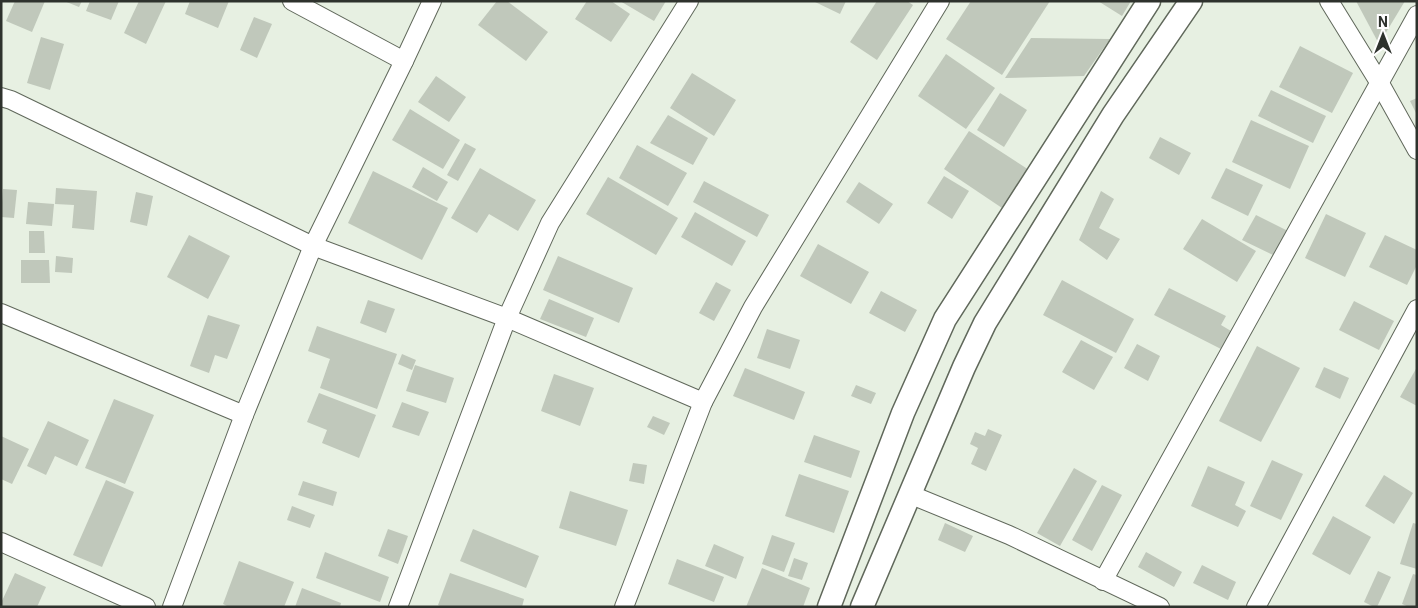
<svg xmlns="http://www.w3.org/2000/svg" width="1418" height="608" viewBox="0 0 1418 608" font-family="Roboto,sans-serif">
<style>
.building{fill:#c0c8bb}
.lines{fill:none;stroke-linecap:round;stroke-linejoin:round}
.minor-casing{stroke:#60685b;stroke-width:20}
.tertiary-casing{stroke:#60685b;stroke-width:25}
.minor{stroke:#fff;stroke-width:18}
.tertiary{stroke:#fff;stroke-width:22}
</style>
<rect width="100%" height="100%" fill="#e7f0e2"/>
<!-- building -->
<g class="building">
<polygon points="15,1 45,1 32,32 6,21"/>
<polygon points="64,1 82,1 79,7"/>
<polygon points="90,1 119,1 111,20 86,11"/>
<polygon points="139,1 166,1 146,44 124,33"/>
<polygon points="190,1 229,1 218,28 185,14"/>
<polygon points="497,1 507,1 548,32 526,61 478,25"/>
<polygon points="587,1 611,1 630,14 611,42 575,19"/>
<polygon points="620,1 666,1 654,21"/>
<polygon points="813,1 846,1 840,14"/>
<polygon points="877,1 907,1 913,5 877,60 850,42"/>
<polygon points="971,1 1050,1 1002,75 946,39"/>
<polygon points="1098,1 1131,1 1122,16"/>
<polygon points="1356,1 1405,1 1379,44"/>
<polygon points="254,17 272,24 257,58 240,50"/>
<polygon points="41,37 64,44 50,90 27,83"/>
<polygon points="1031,38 1110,39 1084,76 1005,78"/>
<polygon points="1300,46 1353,73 1332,113 1279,87"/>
<polygon points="946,54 995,88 966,129 918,96"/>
<polygon points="692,73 736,100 714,136 670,108"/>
<polygon points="436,76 466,97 449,122 418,102"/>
<polygon points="1271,90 1326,116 1313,143 1258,116"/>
<polygon points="1000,93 1027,110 1004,147 977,130"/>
<polygon points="1417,98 1417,115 1410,101"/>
<polygon points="410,109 460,140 443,169 392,140"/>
<polygon points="668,115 708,138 693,165 650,143"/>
<polygon points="1251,120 1309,146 1290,189 1232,162"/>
<polygon points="969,131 1046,181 1020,220 944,169"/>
<polygon points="1160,137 1191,153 1179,175 1149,158"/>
<polygon points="465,143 476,149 458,181 447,175"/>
<polygon points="637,145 687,173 668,206 619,178"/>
<polygon points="423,167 448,182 437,201 412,187"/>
<polygon points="480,168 536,200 518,231 489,214 477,233 451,218"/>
<polygon points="1226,168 1263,185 1248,216 1211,198"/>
<polygon points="373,171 448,208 422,260 348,223"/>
<polygon points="944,176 969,191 952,219 927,203"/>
<polygon points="608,177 678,218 656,255 586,214"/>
<polygon points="704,181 769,215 757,237 693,202"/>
<polygon points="859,182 893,204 879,224 846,202"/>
<polygon points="56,188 97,191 94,230 72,228 74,205 55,204"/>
<polygon points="3,189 17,190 14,218 1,217"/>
<polygon points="1101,191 1114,199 1099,228 1120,239 1107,260 1079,240"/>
<polygon points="136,192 153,196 147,226 130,222"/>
<polygon points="28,202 54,204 52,226 26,224"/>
<polygon points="695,212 746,241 732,266 681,237"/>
<polygon points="1326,214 1366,233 1345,277 1305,258"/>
<polygon points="1256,215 1288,231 1275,256 1242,240"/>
<polygon points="1202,219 1256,251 1237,282 1183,249"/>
<polygon points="29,231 44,231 45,253 29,253"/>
<polygon points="189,235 230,256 208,299 167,277"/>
<polygon points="1385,235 1417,250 1417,265 1407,285 1369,267"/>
<polygon points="818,244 869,272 851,304 800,276"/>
<polygon points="56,256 73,258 72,273 55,272"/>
<polygon points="558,256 633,288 619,323 543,290"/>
<polygon points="21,260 49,260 50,283 21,283"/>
<polygon points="1062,280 1134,319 1116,353 1043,315"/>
<polygon points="716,282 731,290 714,321 699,313"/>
<polygon points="1169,288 1226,316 1221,325 1231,331 1221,349 1154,315"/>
<polygon points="881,291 917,310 905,332 869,313"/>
<polygon points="549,299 594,318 586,337 540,319"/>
<polygon points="368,300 395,309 386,333 360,323"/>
<polygon points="1354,301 1394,321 1379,350 1339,330"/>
<polygon points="208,315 240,325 227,359 215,355 209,373 190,366"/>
<polygon points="317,326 397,354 377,409 320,388 330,359 308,351"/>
<polygon points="767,329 800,340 790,369 757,358"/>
<polygon points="1081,340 1113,357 1094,390 1062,372"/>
<polygon points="1137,344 1160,356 1148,381 1124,368"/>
<polygon points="1257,346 1300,368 1261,442 1219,421"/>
<polygon points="402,354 416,360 412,370 398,364"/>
<polygon points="415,365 454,378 446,403 406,391"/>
<polygon points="1324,367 1349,378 1340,399 1315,387"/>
<polygon points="1417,367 1417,406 1400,397"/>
<polygon points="745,368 805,392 794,420 733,396"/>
<polygon points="554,374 594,388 580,426 541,411"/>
<polygon points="856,385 876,393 871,404 851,396"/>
<polygon points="319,393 376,415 359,458 322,443 327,430 307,422"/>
<polygon points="114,399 154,415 125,484 85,468"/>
<polygon points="402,402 429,412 419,436 392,427"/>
<polygon points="653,416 670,423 664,435 647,427"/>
<polygon points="48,421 89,440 77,466 55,456 46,475 27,466"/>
<polygon points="988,429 1002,435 986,471 971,464 978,448 970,444 975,432 985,436"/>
<polygon points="814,435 860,451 851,478 804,462"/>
<polygon points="1,436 29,449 12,484 1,479"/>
<polygon points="1272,460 1303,474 1281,520 1250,506"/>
<polygon points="633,463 647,465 644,484 629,481"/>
<polygon points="1208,466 1245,482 1235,505 1246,511 1238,527 1191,506"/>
<polygon points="1074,468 1097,481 1060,546 1037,533"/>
<polygon points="799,474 849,491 834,533 785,516"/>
<polygon points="1384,475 1413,493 1394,524 1365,506"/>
<polygon points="106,480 134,492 102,567 73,555"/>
<polygon points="303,481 337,492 333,506 298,495"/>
<polygon points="1102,485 1122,495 1092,551 1072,540"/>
<polygon points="570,491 628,510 616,546 559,528"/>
<polygon points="292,506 315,515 310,528 287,520"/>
<polygon points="1333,516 1371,537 1350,575 1312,554"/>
<polygon points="945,523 973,536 965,552 938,540"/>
<polygon points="1413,523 1417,524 1417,569 1400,564"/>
<polygon points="388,529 408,536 398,564 378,556"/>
<polygon points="473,529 539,556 526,588 460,561"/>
<polygon points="772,535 795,543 784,572 762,564"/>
<polygon points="714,544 744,557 736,579 705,566"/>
<polygon points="325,552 389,577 380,602 316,578"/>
<polygon points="1146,552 1182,572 1174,587 1138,567"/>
<polygon points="794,558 808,563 802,580 788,576"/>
<polygon points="677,559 724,577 714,602 668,584"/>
<polygon points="239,561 294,582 284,607 229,607 223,604"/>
<polygon points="1202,565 1236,582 1228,600 1193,583"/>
<polygon points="762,568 810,588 803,607 746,607"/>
<polygon points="1378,571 1391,577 1377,607 1374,607 1364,602"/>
<polygon points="15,573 46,587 37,607 1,607 1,603"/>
<polygon points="450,573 524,599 522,607 442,607 438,605"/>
<polygon points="1413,574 1417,575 1417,607 1409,607 1402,604"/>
<polygon points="302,588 341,603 340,607 295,607"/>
</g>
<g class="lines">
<defs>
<g id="minor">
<polyline points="292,1 404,61"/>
<polyline points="1329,1 1379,82 1417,150"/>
<polyline points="1,97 11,100 313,246 507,318 703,402"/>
<polyline points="1,313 244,415"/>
<polyline points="909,494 1009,535 1160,607"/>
<polyline points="1,542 146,607"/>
<polyline points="1103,581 1417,15"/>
<polyline points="172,607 244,415 313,246 404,61 432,1"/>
<polyline points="398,607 507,318 550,223 689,1"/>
<polyline points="624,607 703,402 753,307 940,1"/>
<polyline points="1256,607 1417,309"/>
</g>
<g id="tertiary">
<polyline points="829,607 903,413 945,319 1149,1"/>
<polyline points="862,607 964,367 985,323 1113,115 1191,1"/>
</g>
</defs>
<!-- minor casing -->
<use href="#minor" class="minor-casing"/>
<!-- tertiary casing -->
<use href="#tertiary" class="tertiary-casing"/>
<!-- minor -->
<use href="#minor" class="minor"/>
<!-- tertiary -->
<use href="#tertiary" class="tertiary"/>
</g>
<!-- border -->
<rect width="1418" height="608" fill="none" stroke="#2e322d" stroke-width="5"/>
<!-- north arrow -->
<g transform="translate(1383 35)" stroke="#ffffff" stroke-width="4" paint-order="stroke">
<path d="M0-4L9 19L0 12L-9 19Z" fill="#2e322d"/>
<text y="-8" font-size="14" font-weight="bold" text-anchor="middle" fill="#2e322d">N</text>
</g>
</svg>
